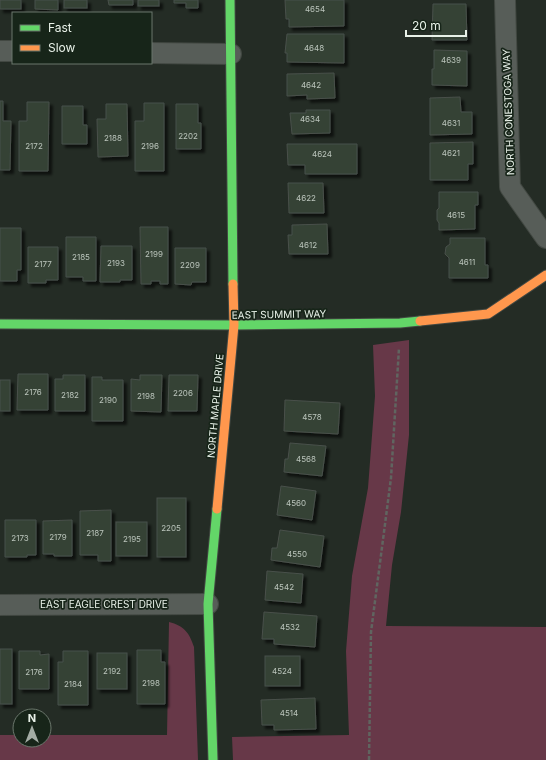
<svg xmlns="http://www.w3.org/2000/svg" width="546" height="760" viewBox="0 0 546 760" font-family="Inter,sans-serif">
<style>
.green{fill:#673848}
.building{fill:#344236;stroke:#49504a;filter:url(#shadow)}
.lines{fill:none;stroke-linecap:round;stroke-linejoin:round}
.street-casing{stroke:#424842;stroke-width:22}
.fast-casing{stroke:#424842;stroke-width:11}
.slow-casing{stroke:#424842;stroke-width:11}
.path{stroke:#606560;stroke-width:2.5;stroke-dasharray:4 2;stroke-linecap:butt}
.street{stroke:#575d58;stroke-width:20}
.fast{stroke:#63d668;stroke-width:9}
.slow{stroke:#ff974d;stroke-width:9}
.labels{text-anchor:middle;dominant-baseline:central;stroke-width:3.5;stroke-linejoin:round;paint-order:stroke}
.number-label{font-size:8px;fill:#bbc5bc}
.street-label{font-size:10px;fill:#e8f1e8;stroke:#172519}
</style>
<defs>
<filter id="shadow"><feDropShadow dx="3.5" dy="3.5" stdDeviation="1" flood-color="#0009"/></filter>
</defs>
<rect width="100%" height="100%" fill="#242c25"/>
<!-- green -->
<g class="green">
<polygon points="409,340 409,435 401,512 392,565 386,626 546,627 546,760 233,760 232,737 349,735 346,651 352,576 368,488 375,396 373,345"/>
<path d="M169,622C184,626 189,632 194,647L198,760H0V735H20V740H44V735H167Z"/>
</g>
<!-- building -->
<g class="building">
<rect x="0" y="0" width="21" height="9"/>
<polygon points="35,0 58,0 58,10 35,9"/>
<rect x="64" y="0" width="23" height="8"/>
<polygon points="108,0 133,0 133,5 109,5"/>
<rect x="138" y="0" width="21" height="6"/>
<polygon points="174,0 198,0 198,8 186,8 186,3 174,3"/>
<polygon points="285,0 344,0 344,26 289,27 289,19 286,19"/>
<polygon points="433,4 466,4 467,40 432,40"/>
<polygon points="287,34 344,34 344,63 287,62 287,53 285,53"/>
<polygon points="434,50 467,51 467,86 432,85 432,69 434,69"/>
<polygon points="334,73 335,98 307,99 307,95 287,96 287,74"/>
<polygon points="460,97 461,112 472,112 472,134 430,135 430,98"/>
<polygon points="0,101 3,101 3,121 11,121 10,170 0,170"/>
<polygon points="27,102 49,102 48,171 19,171 19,121 27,121"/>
<polygon points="144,103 164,103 164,171 135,171 135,121 144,121"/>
<polygon points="106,104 127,104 128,156 98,157 97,119 106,119"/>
<polygon points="176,104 198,104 198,123 201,123 201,149 176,149"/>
<polygon points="62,106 83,106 83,125 87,125 87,144 62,144"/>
<polygon points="306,110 330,110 330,133 292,134 290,113 306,113"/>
<polygon points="473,142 473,164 468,164 468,180 430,180 430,143"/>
<polygon points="287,144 357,144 357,174 305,174 305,165 288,165"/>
<polygon points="288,183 323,183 324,213 289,213"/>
<polygon points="439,192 478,192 478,205 475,205 475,229 439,230 439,223 437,220 437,210 439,208"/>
<polygon points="327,224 328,254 289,254 288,235 292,235 292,225"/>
<polygon points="140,227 168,227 168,284 160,284 160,281 151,281 151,284 141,284"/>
<polygon points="0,228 21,228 21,270 17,270 17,281 0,281"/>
<polygon points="66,237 96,237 96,281 83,281 83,277 66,277"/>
<polygon points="450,238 485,238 485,265 488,265 488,278 449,278 449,258 445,254 446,247 450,244"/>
<polygon points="101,246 132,246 132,280 120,280 120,282 100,282"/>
<polygon points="28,247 58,247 58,280 46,280 46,283 28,283"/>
<polygon points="175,248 206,248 206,282 192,282 191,285 175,284"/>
<polygon points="18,374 48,374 48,410 17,410"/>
<polygon points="63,375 85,375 85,411 55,411 55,379 63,379"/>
<polygon points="140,375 162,375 161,412 131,411 131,379 140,380"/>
<polygon points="169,375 198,375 197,411 168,411"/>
<polygon points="92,377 102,377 102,380 123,380 123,421 92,421"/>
<rect x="0" y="380" width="10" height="31"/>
<polygon points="285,400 340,403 338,434 284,431"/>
<polygon points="290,443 326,446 322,476 284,472 285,459 288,459"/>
<polygon points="281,486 316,491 312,520 277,515"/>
<rect x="157" y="498" width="29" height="59"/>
<polygon points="111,510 111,561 98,561 98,555 80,555 80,511"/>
<polygon points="5,520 36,520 36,555 27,555 27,557 5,557"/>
<polygon points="72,520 72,556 54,556 54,554 43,554 43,521"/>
<rect x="116" y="522" width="31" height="34"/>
<polygon points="280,530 324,536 320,567 271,560 272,548 277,548"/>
<polygon points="267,571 303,574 301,603 265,600"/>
<polygon points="264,612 317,616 315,647 274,644 274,639 262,639"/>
<rect x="0" y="649" width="12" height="55"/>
<polygon points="137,650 161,650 161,662 165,662 165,704 137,704"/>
<polygon points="19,651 40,651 40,655 49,654 49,689 19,689"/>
<polygon points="63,651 88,651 88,705 58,705 58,662 63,662"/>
<rect x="97" y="653" width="30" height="36"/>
<rect x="265" y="656" width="35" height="30"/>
<polygon points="315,698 316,729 274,730 274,725 262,725 261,700"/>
</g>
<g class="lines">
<defs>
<g id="street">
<polyline points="505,0 510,187 546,238"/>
<polyline points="0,51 13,51"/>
<polyline points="151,53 231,54"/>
<polyline points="0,605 208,604"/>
</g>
<g id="fast">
<polyline points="230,0 233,284"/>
<polyline points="0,324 234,325 400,323 420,321"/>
<polyline points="213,760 208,604 217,509"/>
</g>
<g id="slow">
<polyline points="420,321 488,314 546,275"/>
<polyline points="217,509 234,325 233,284"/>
</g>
</defs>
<!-- street casing -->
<use href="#street" class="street-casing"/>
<!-- fast casing -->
<use href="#fast" class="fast-casing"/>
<!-- slow casing -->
<use href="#slow" class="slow-casing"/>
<!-- path -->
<polyline class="path" points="369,760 371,632 391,478 399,348"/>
<!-- street -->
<use href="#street" class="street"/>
<!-- fast -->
<use href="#fast" class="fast"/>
<!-- slow -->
<use href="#slow" class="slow"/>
</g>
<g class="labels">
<!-- number labels -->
<g class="number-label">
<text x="315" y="9">4654</text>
<text x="314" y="48">4648</text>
<text x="451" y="60">4639</text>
<text x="311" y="85">4642</text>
<text x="310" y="119">4634</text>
<text x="451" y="123">4631</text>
<text x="188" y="136">2202</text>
<text x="113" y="138">2188</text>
<text x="34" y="146">2172</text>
<text x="150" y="146">2196</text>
<text x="451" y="153">4621</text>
<text x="322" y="154">4624</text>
<text x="306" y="198">4622</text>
<text x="456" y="215">4615</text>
<text x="308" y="245">4612</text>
<text x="154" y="254">2199</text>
<text x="81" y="257">2185</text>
<text x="467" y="262">4611</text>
<text x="116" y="263">2193</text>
<text x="43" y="264">2177</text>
<text x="190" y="265">2209</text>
<text x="33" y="392">2176</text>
<text x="183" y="393">2206</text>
<text x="70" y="395">2182</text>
<text x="146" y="396">2198</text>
<text x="108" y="400">2190</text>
<text x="312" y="417">4578</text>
<text x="306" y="459">4568</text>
<text x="296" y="503">4560</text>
<text x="171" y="528">2205</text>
<text x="95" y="533">2187</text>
<text x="58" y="537">2179</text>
<text x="20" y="538">2173</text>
<text x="132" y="539">2195</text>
<text x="297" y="554">4550</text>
<text x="284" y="587">4542</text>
<text x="290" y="627">4532</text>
<text x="112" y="671">2192</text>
<text x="282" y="671">4524</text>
<text x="34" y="672">2176</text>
<text x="151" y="683">2198</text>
<text x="73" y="684">2184</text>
<text x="289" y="713">4514</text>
</g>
<!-- street labels -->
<g class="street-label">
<text transform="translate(508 112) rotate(-92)">NORTH CONESTOGA WAY</text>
<text transform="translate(279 314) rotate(-1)">EAST SUMMIT WAY</text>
<text transform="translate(215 406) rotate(-85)">NORTH MAPLE DRIVE</text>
<text x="104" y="604">EAST EAGLE CREST DRIVE</text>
</g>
</g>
<!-- legend -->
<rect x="12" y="12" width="140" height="52" fill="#172519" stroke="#6b776c"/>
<rect x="20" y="25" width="20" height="6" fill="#63d668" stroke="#6b776c"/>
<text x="48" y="32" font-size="12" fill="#e8f1e8">Fast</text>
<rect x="20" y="45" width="20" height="6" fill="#ff974d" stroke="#6b776c"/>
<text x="48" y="52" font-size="12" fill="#e8f1e8">Slow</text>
<!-- north arrow -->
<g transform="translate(32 728)"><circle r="19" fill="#172519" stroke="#6b776c"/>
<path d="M0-3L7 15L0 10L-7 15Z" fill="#a3aca4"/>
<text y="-6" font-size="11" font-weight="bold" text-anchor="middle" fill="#e8f1e8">N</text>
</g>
<!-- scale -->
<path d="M406 30v6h60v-6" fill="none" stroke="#e8f1e8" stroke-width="2"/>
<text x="412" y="30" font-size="12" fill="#e8f1e8" stroke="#172519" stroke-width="3" paint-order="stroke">20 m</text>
</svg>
